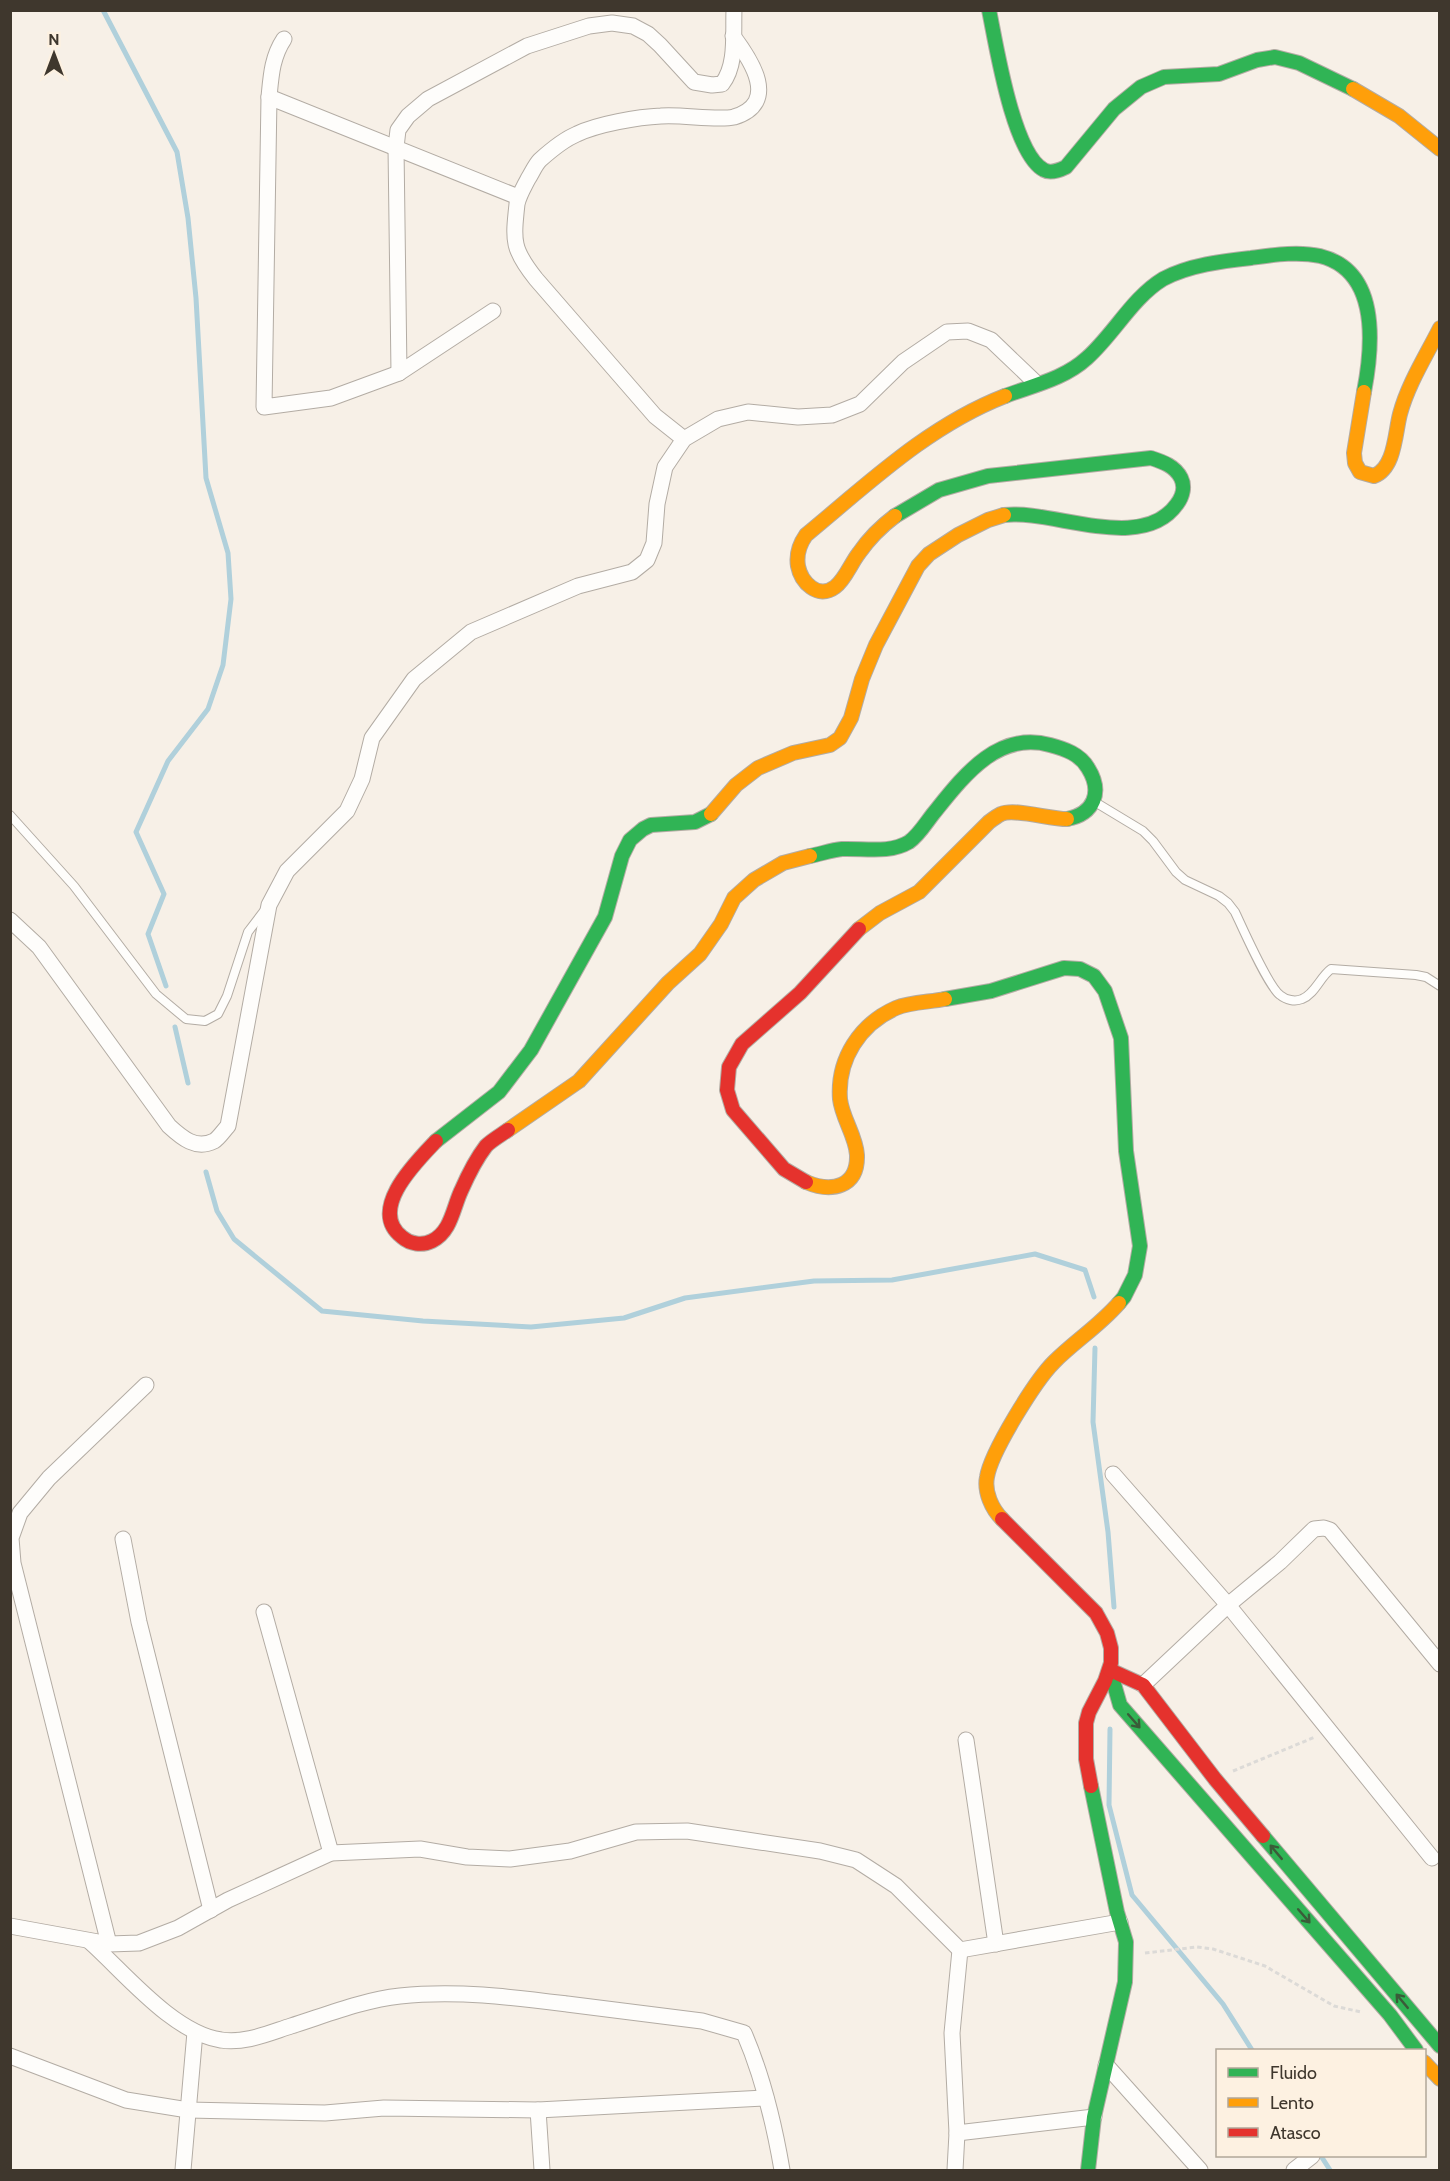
<svg xmlns="http://www.w3.org/2000/svg" width="1450" height="2181" viewBox="0 0 1450 2181" font-family="Cabin,sans-serif">
<style>
.lines{fill:none;stroke-linecap:round;stroke-linejoin:round}
.stream{stroke:#b0d0db;stroke-width:5}
.lane-casing{stroke:#b3aca4;stroke-width:10}
.street-casing{stroke:#b3aca4;stroke-width:17}
.fast-casing{stroke:#b3aca4;stroke-width:16}
.slow-casing{stroke:#b3aca4;stroke-width:16}
.jam-casing{stroke:#b3aca4;stroke-width:16}
.path{stroke:#dcdad7;stroke-width:3;stroke-dasharray:4.5 3;stroke-linecap:butt}
.lane{stroke:#fefdfb;stroke-width:8}
.street{stroke:#fefdfb;stroke-width:15}
.fast{stroke:#30b455;stroke-width:14}
.slow{stroke:#ff9f0a;stroke-width:14}
.jam{stroke:#e5322d;stroke-width:14}
.oneway{stroke:#3a5c39}
</style>
<rect width="100%" height="100%" fill="#f7f0e7"/>
<g class="lines">
<!-- stream -->
<g class="stream">
<polyline points="103,10 177,152 188,218 196,298 206,478 228,553 231,599 223,665 208,709 168,761 136,832 164,894 148,934 166,986"/>
<polyline points="175,1027 188,1083"/>
<polyline points="206,1172 217,1211 234,1239 322,1311 423,1321 531,1327 624,1318 685,1298 814,1281 892,1280 1035,1254 1085,1270 1094,1297"/>
<polyline points="1095,1348 1093,1422 1108,1532 1114,1607"/>
<polyline points="1110,1729 1109,1805 1132,1895 1223,2004 1252,2050"/>
<polyline points="1321,2156 1330,2170"/>
</g>
<defs>
<g id="lane">
<path d="M1095,802L1143,831L1153,841L1176,872L1185,880L1219,896L1228,903L1235,912C1243,929 1268,986 1280,995C1286,1000 1295,1002 1302,999C1315,994 1320,977 1331,969L1416,975L1426,977L1440,986"/>
<polyline points="10,815 74,886 156,994 186,1019 205,1021 218,1014 227,996 248,932 264,911"/>
</g>
<g id="street">
<path d="M284,39C272,57 271,76 269,97L264,407L331,398L399,373L493,311"/>
<polyline points="269,97 518,197"/>
<path d="M399,373L396,147L398,130L408,116L428,99L527,46L589,26L612,23L633,26L648,34L660,45L694,82L712,85L722,84C737,65 733,34 734,10"/>
<path d="M684,439L655,416L536,279C512,249 513,241 517,204C519,195 524,187 528,179C532,173 535,165 540,160C550,151 565,139 577,134C598,124 638,117 661,116C681,114 717,121 734,117C780,103 751,60 733,36"/>
<path d="M10,920L39,947L169,1126C182,1138 196,1150 214,1141C219,1138 224,1130 228,1126L269,905L287,871L347,811L362,779L372,738L414,679L471,632L578,586L632,572L647,560L654,543L657,504L665,467L684,439L718,419L748,412L798,417L832,415L860,404L903,362L947,332L968,331L991,340L1037,384"/>
<polyline points="1113,1474 1228,1605 1432,1858"/>
<polyline points="123,1539 139,1622 211,1910"/>
<polyline points="264,1612 331,1853"/>
<polyline points="1143,1685 1228,1605 1280,1562 1314,1529 1324,1528 1330,1530 1440,1664"/>
<polyline points="966,1740 996,1944"/>
<polyline points="10,1926 109,1944 139,1943 178,1928 228,1900 331,1853 420,1849 467,1857 510,1859 570,1851 636,1832 687,1831 820,1851 856,1860 896,1886 960,1950"/>
<path d="M89,1941C124,1972 173,2033 221,2040C244,2044 269,2033 291,2026C326,2015 363,2000 400,1996C456,1990 511,1997 567,2004C612,2010 657,2015 702,2021L744,2033C763,2077 774,2123 782,2170"/>
<polyline points="109,1944 13,1563 11,1538 20,1513 49,1478 146,1385"/>
<polyline points="960,1950 1120,1922"/>
<polyline points="10,2056 126,2100 188,2110 325,2113 384,2108 538,2110 766,2098"/>
<polyline points="1106,2065 1200,2170"/>
<polyline points="538,2110 542,2170"/>
<polyline points="957,2133 1094,2117"/>
<polyline points="183,2170 195,2032"/>
<polyline points="955,2170 957,2133 952,2033 960,1950"/>
<polyline points="1294,2170 1312,2156"/>
</g>
<g id="fast">
<path d="M989,10C996,44 1013,154 1044,170C1051,174 1060,170 1066,167L1114,109L1141,87L1164,77L1219,74L1257,60L1275,57L1299,63L1353,89"/>
<path d="M1005,396C1034,385 1064,379 1087,358C1114,334 1132,298 1163,279C1189,265 1223,261 1251,258C1273,255 1298,251 1320,256C1380,271 1373,345 1364,392"/>
<path d="M895,516L939,490L988,476L1151,458C1163,462 1175,466 1181,478C1185,486 1183,496 1177,504C1142,554 1053,509 1004,515"/>
<path d="M810,856C821,854 831,850 842,849C864,848 889,854 909,842C918,836 926,823 933,814C962,778 997,730 1050,745C1065,749 1080,754 1088,768C1103,792 1094,814 1067,819"/>
<polyline points="945,999 991,991 1064,968 1080,969 1094,976 1105,991 1121,1038 1126,1151 1140,1246 1135,1275 1124,1297 1119,1303"/>
<polyline points="436,1141 499,1092 531,1050 605,917 622,856 630,840 643,829 651,825 695,822 711,814"/>
<polyline points="1110,1670 1120,1705 1390,2015 1416,2050"/>
<polyline points="1263,1836 1440,2046"/>
<polyline points="1088,2170 1094,2117 1125,1982 1126,1942 1117,1912 1091,1786"/>
</g>
<g id="slow">
<polyline points="1353,89 1399,116 1440,149"/>
<path d="M1364,392L1354,453L1355,463L1360,472L1374,476C1395,468 1395,433 1400,414C1408,384 1426,356 1440,328"/>
<path d="M895,516C883,525 868,540 859,553C851,563 845,580 835,587C818,600 801,582 798,566C796,554 799,545 806,535C869,483 928,426 1005,396"/>
<polyline points="711,814 736,785 758,768 793,753 830,745 840,738 851,718 862,679 876,645 918,566 929,554 958,535 988,520 1004,515"/>
<path d="M859,929L880,913L919,892L989,822C993,819 997,816 1001,814C1014,808 1049,819 1067,819"/>
<polyline points="508,1130 579,1081 668,983 700,954 721,924 734,898 754,880 783,863 810,856"/>
<path d="M806,1182C832,1193 858,1187 857,1155C856,1136 842,1118 840,1099C837,1059 860,1024 896,1008C910,1002 930,1002 945,999"/>
<path d="M1002,1519C992,1509 984,1492 987,1477C991,1452 1035,1381 1054,1362C1075,1341 1099,1326 1119,1303"/>
<polyline points="1424,2062 1440,2079"/>
</g>
<g id="jam">
<path d="M436,1141C416,1162 367,1210 402,1237C410,1244 422,1246 432,1241C451,1232 453,1208 461,1191C468,1175 476,1159 486,1146C492,1140 501,1135 508,1130"/>
<polyline points="806,1182 784,1169 733,1110 727,1090 729,1067 742,1044 800,993 859,929"/>
<polyline points="1002,1519 1096,1613 1107,1633 1111,1648 1111,1663 1105,1681 1089,1712 1086,1723 1086,1759 1091,1786"/>
<polyline points="1110,1670 1143,1685 1215,1779 1263,1836"/>
</g>
</defs>
<!-- lane casing -->
<use href="#lane" class="lane-casing"/>
<!-- street casing -->
<use href="#street" class="street-casing"/>
<!-- fast casing -->
<use href="#fast" class="fast-casing"/>
<!-- slow casing -->
<use href="#slow" class="slow-casing"/>
<!-- jam casing -->
<use href="#jam" class="jam-casing"/>
<!-- path -->
<g class="path">
<polyline points="1233,1771 1315,1737"/>
<polyline points="1145,1953 1197,1947 1213,1949 1265,1966 1334,2006 1361,2012"/>
</g>
<!-- lane -->
<use href="#lane" class="lane"/>
<!-- street -->
<use href="#street" class="street"/>
<!-- fast -->
<use href="#fast" class="fast"/>
<!-- slow -->
<use href="#slow" class="slow"/>
<!-- jam -->
<use href="#jam" class="jam"/>
</g>
<!-- one-way arrows -->
<defs><path id="oneway-shaft" d="M-6 0H5M1.5-3L5.5 0L1.5 3" fill="none" stroke-width="1.6" stroke-linecap="round" stroke-linejoin="round" transform="scale(1.5)"/></defs>
<g class="oneway">
<use href="#oneway-shaft" transform="translate(1134 1721) rotate(49)"/>
<use href="#oneway-shaft" transform="translate(1276 1852) rotate(-130)"/>
<use href="#oneway-shaft" transform="translate(1304 1916) rotate(49)"/>
<use href="#oneway-shaft" transform="translate(1402 2001) rotate(-130)"/>
</g>
<!-- border -->
<rect width="1450" height="2181" fill="none" stroke="#3f372d" stroke-width="24"/>
<!-- legend -->
<rect x="1216" y="2049" width="210" height="108" fill="#fdf1e1" stroke="#b1a799" stroke-width="1.5"/>
<rect x="1228" y="2068" width="30" height="9" fill="#30b455" stroke="#b1a799" stroke-width="1.5"/>
<text x="1270" y="2079" font-size="18" fill="#3f372d">Fluido</text>
<rect x="1228" y="2098" width="30" height="9" fill="#ff9f0a" stroke="#b1a799" stroke-width="1.5"/>
<text x="1270" y="2109" font-size="18" fill="#3f372d">Lento</text>
<rect x="1228" y="2128" width="30" height="9" fill="#e5322d" stroke="#b1a799" stroke-width="1.5"/>
<text x="1270" y="2139" font-size="18" fill="#3f372d">Atasco</text>
<!-- north arrow -->
<g transform="translate(54 54)" stroke="#fdf1e1" stroke-width="4.5" paint-order="stroke">
<path d="M0-4.5L10 22L0 15L-10 22Z" fill="#3f372d"/>
<text y="-9" font-size="16" font-weight="bold" text-anchor="middle" fill="#3f372d">N</text>
</g>
</svg>
